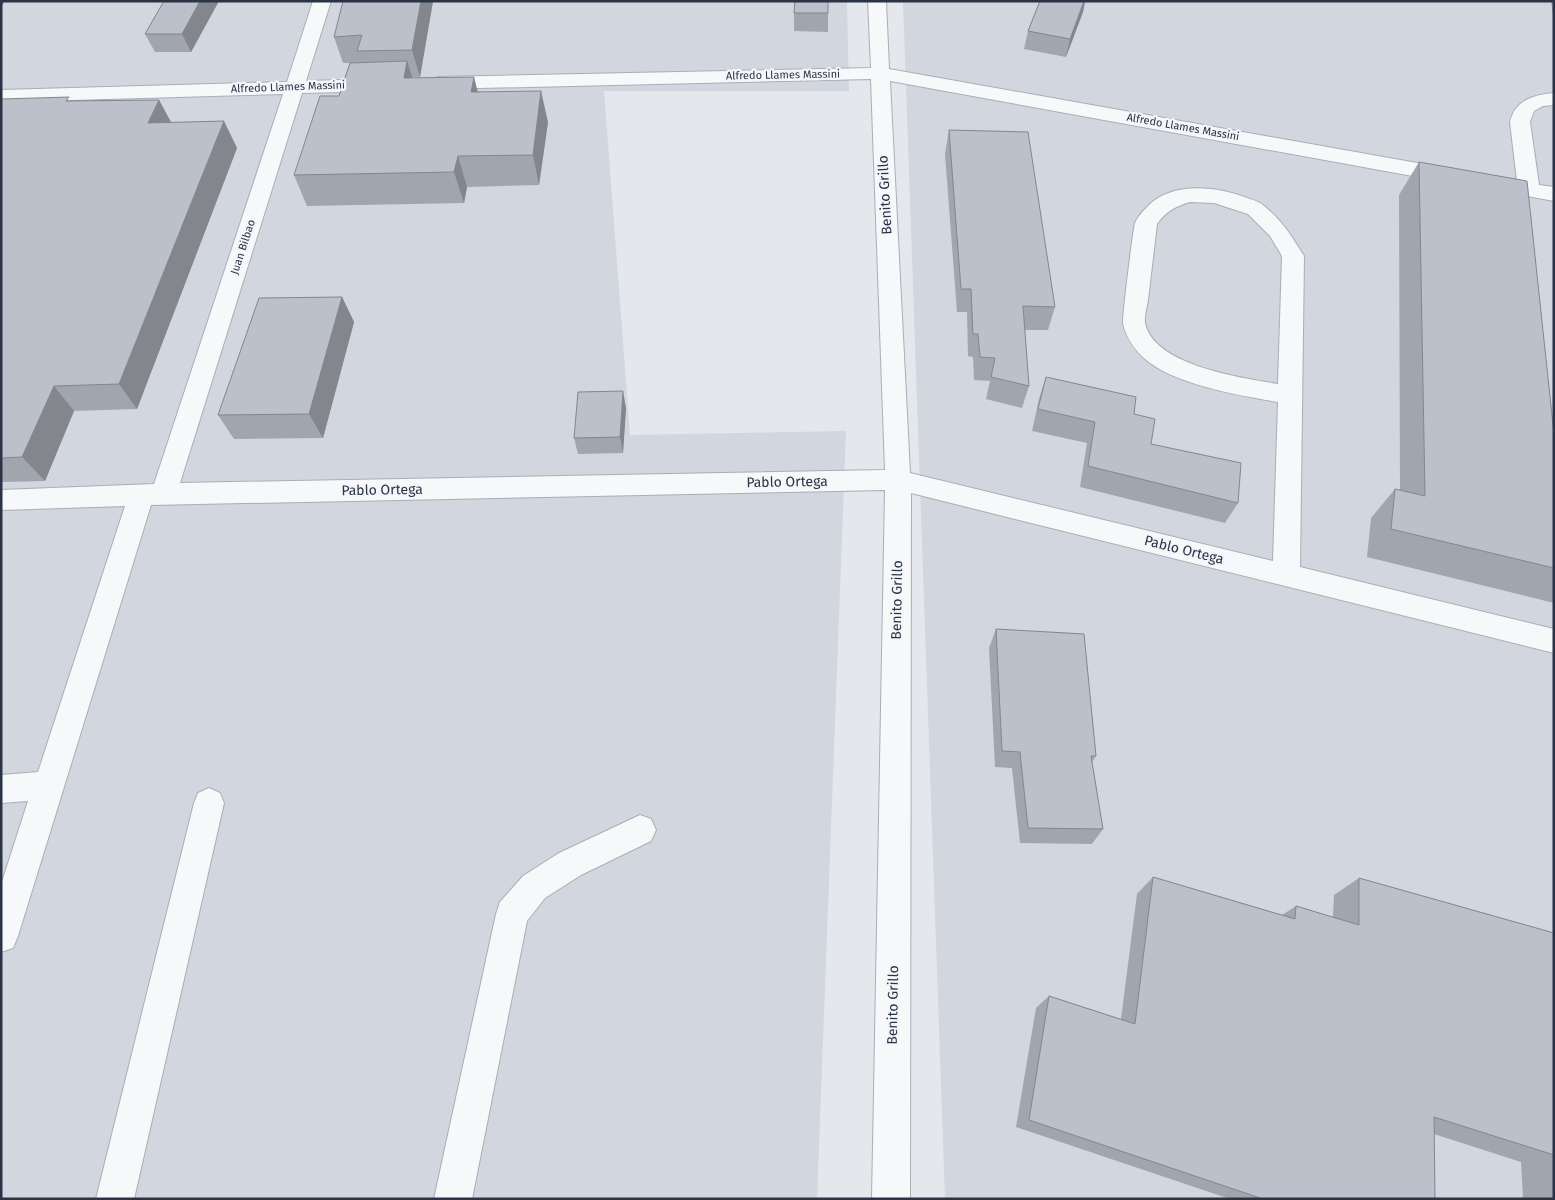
<svg xmlns="http://www.w3.org/2000/svg" width="1555" height="1200" viewBox="0 0 1555 1200" font-family="'Fira Sans',sans-serif">
<style>
.built{fill:#d2d6de}
.lines{fill:none;stroke-linecap:round;stroke-linejoin:round}
.minor-casing{stroke:#a9aeb7;stroke-width:2}
.minor{fill:#f7f8fa;fill-rule:evenodd}
.wall{fill:#a1a5ae}
.shaded-wall{fill:#83868d}
.building{fill:#bbc0ca;stroke:#83868d}
.labels{text-anchor:middle;dominant-baseline:central;stroke-width:4.5;stroke-linejoin:round;paint-order:stroke}
.far-street-label{font-size:11px;fill:#2b3445;stroke:#f4f6f9}
.street-label{font-size:14px;fill:#2b3445;stroke:#f4f6f9}
</style>
<rect width="100%" height="100%" fill="#e4e7ec"/>
<!-- built -->
<g class="built">
<polygon points="1,1 847,1 849,91 604,91 630,435 846,431 817,1199 1,1199"/>
<polygon points="903,1 1554,1 1554,1199 945,1199"/>
</g>
<g class="lines">
<defs>
<g id="minor">
<path d="M313,1H331L306,81L381,79L388,81L391,85L388,89L381,91L302,93L180,483L885,470L871,79L439,89L432,87L429,83L432,79L439,77L871,68L868,1H886L889,69L1451,169L1458,171L1461,176L1458,181L1451,183L890,81L910,473L1273,561L1278,402C1241,396 1173,384 1145,359C1134,349 1127,339 1123,324C1122,319 1133,230 1135,223C1137,218 1143,211 1147,207C1171,181 1217,186 1247,198C1253,200 1260,202 1264,206C1282,220 1292,237 1304,256L1300,567L1554,629V653L911,493L910,1199H872L885,490L151,505L18,936L13,948L1,952V885L28,801L1,803V775L38,772L125,506L1,510V490L154,484L283,94L1,102V90L287,82ZM1190,202L1214,203L1248,214L1270,236L1282,256L1278,384C1243,378 1154,366 1145,323C1144,316 1147,307 1148,300C1151,275 1154,249 1157,224C1165,212 1176,206 1190,202Z"/>
<path d="M1554,93V105L1543,106L1534,111L1530,122L1539,185L1554,187V201L1484,188L1481,183L1484,178L1491,176L1517,181L1510,122C1515,100 1533,95 1554,93Z"/>
<polygon points="209,788 220,793 224,803 134,1199 96,1199 194,803 198,793"/>
<polygon points="640,815 651,819 656,830 651,841 581,875 545,898 527,921 472,1199 434,1199 496,914 500,902 523,876 559,853"/>
</g>
</defs>
<!-- minor casing -->
<use href="#minor" class="minor-casing"/>
<!-- minor -->
<use href="#minor" class="minor"/>
</g>
<!-- wall -->
<g class="wall">
<polygon points="164,1 219,1 191,52 155,52 145,34"/>
<polygon points="433,1 420,77 412,77 412,78 478,92 548,122 539,185 467,187 464,203 307,206 294,175 339,96 350,63 343,63 334,37"/>
<polygon points="794,1 828,13 828,32 794,31"/>
<polygon points="1040,1 1085,1 1083,12 1066,57 1024,49 1028,31"/>
<polygon points="1551,1 1554,1 1554,24"/>
<polygon points="1,99 71,101 159,100 171,122 237,148 137,409 74,411 45,481 1,482"/>
<polygon points="949,130 1055,307 1048,330 1024,330 1029,386 1022,408 986,399 990,381 974,380 973,357 968,356 967,312 957,312 945,154"/>
<polygon points="1419,162 1554,434 1554,603 1367,557 1371,518 1395,489 1400,490 1399,195"/>
<polygon points="342,297 354,322 323,438 234,439 218,415"/>
<polygon points="1046,377 1134,414 1151,444 1238,503 1225,523 1080,487 1087,443 1032,431 1039,399"/>
<polygon points="626,408 623,453 578,454 574,438"/>
<polygon points="996,629 1096,756 1092,762 1103,829 1092,844 1020,843 1012,768 995,767 989,648"/>
<polygon points="1153,877 1282,915 1296,906 1333,917 1334,895 1359,878 1554,933 1554,1199 1523,1199 1521,1162 1434,1134 1435,1199 1230,1199 1016,1127 1036,1008 1049,996 1121,1019 1137,894"/>
</g>
<!-- shaded-wall -->
<g class="shaded-wall">
<polygon points="1,1 3,1 4,3 1,6"/>
<polygon points="200,1 219,1 191,52 182,34"/>
<polygon points="421,1 433,1 420,77 412,50"/>
<polygon points="1084,1 1085,1 1083,12 1066,57 1070,39"/>
<polygon points="407,61 417,92 404,78"/>
<polygon points="474,77 482,108 471,92"/>
<polygon points="541,91 548,122 539,185 533,155"/>
<polygon points="159,100 173,126 148,123"/>
<polygon points="224,121 237,148 137,409 119,384"/>
<polygon points="458,156 467,187 464,203 454,172"/>
<polygon points="342,297 354,322 323,438 309,414"/>
<polygon points="54,386 74,411 45,481 22,457"/>
<polygon points="623,391 626,408 623,453 620,437"/>
</g>
<!-- building -->
<g class="building">
<polygon points="164,1 200,1 182,34 145,34"/>
<polygon points="343,1 421,1 412,50 357,51 362,35 334,37"/>
<polygon points="795,1 828,1 828,13 794,13"/>
<polygon points="1040,1 1084,1 1070,39 1028,31"/>
<polygon points="407,61 404,78 474,77 471,92 541,91 533,155 458,156 454,172 294,175 320,96 339,96 350,63"/>
<polygon points="69,97 66,101 159,100 148,123 224,121 119,384 54,386 22,457 1,458 1,99"/>
<polygon points="949,130 1028,132 1055,307 1023,306 1029,386 991,377 995,358 980,357 978,334 973,334 971,289 961,289"/>
<polygon points="1419,162 1527,181 1554,434 1554,568 1391,529 1395,489 1425,496"/>
<polygon points="342,297 309,414 218,415 259,298"/>
<polygon points="1046,377 1136,397 1134,414 1155,419 1151,444 1241,463 1238,503 1088,466 1095,422 1038,409"/>
<polygon points="623,391 620,437 574,438 578,392"/>
<polygon points="996,629 1084,634 1096,756 1091,756 1103,829 1028,828 1020,752 1002,751"/>
<polygon points="1153,877 1295,919 1296,906 1359,925 1359,878 1554,933 1554,1155 1434,1117 1435,1199 1263,1199 1029,1120 1049,996 1135,1024"/>
</g>
<g class="labels">
<!-- far-street labels -->
<g class="far-street-label">
<text transform="translate(783 75) rotate(-1)">Alfredo Llames Massini</text>
<text transform="translate(288 87) rotate(-2)">Alfredo Llames Massini</text>
<text transform="translate(1183 127) rotate(10)">Alfredo Llames Massini</text>
<text transform="translate(243 247) rotate(-72)">Juan Bilbao</text>
</g>
<!-- street labels -->
<g class="street-label">
<text transform="translate(885 195) rotate(-93)">Benito Grillo</text>
<text transform="translate(787 482) rotate(-1)">Pablo Ortega</text>
<text transform="translate(382 490) rotate(-1)">Pablo Ortega</text>
<text transform="translate(1184 550) rotate(14)">Pablo Ortega</text>
<text transform="translate(897 600) rotate(-89)">Benito Grillo</text>
<text transform="translate(893 1005) rotate(-89)">Benito Grillo</text>
</g>
</g>
<!-- border -->
<rect width="1555" height="1200" fill="none" stroke="#2b3445" stroke-width="5"/>
</svg>
